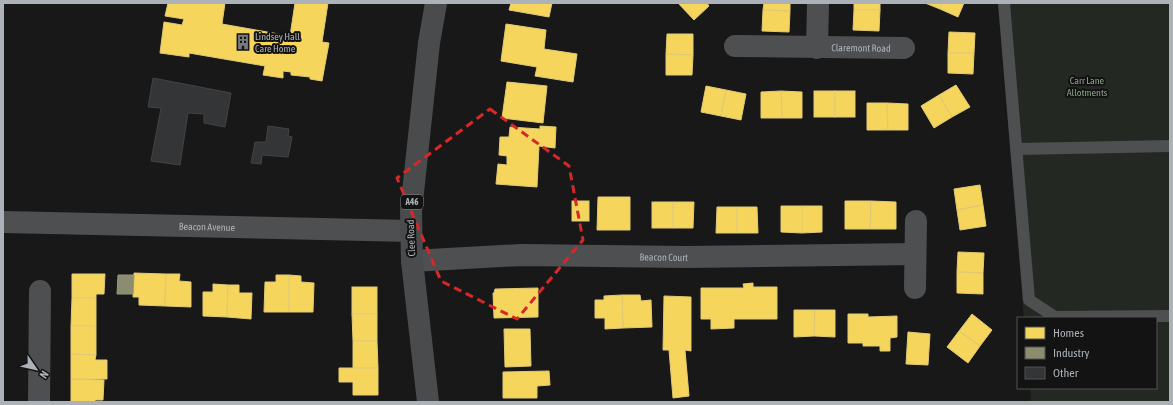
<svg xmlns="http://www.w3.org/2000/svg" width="1173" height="405" viewBox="0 0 1173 405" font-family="'Asap Condensed',sans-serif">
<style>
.green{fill:#232823}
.homes{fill:#f6d55c;stroke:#e0ca77}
.industry{fill:#8c8c6e;stroke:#969784}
.building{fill:#343536;stroke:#424345}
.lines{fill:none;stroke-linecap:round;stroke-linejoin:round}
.lane{stroke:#4e4f51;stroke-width:12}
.street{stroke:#4e4f51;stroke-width:22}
.primary{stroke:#4a4b4d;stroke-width:22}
.marked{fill:none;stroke:#d62828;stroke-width:3;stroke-dasharray:8 5;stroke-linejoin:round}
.labels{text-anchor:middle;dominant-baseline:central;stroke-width:4;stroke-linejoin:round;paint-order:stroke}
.shield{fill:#131314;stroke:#7e8286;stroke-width:1}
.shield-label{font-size:9px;font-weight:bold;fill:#acb2b7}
.poi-label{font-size:10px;fill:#acb2b7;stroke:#131314;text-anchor:start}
.street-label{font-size:10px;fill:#acb2b7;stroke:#131314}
.park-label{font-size:10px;fill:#8aa085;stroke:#131314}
</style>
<rect width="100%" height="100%" fill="#181819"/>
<!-- green -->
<polygon class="green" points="998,3 1170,3 1170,402 1031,402 1030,388 1156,388 1156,318 1024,318"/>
<!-- homes -->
<g class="homes">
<polygon points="168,3 225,3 222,24 290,36 295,3 328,3 322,42 329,43 322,81 310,79 310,77 291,75 291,72 283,71 283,78 263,75 265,66 189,53 189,57 160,53 164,22 182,25 184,19 165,16"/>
<polygon points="511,3 552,3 549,17 509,10"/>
<polygon points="678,3 707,3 709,6 694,20"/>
<polygon points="764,3 790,3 790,11 763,10"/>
<rect x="854" y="3" width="26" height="7"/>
<polygon points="925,3 942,3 940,9"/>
<polygon points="942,3 964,3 958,17 940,9"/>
<polygon points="763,10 790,11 789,32 762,31"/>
<polygon points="854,10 880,10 879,31 853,30"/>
<polygon points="506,24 546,30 544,49 577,54 573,82 535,76 537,67 501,61"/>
<polygon points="949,32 975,33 974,53 948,53"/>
<polygon points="667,34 693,34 693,55 666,54"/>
<polygon points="948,53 974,53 973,74 948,73"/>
<polygon points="666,54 693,55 692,75 666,75"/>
<polygon points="507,82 547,86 543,123 502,118"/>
<polygon points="956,85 970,107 952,117 939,95"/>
<polygon points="706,86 726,90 721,116 701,112"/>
<polygon points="726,90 746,94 741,120 721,116"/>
<polygon points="781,91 802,92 802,118 782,118"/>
<polygon points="781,91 782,118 761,118 761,92"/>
<rect x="814" y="91" width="21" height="26"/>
<rect x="835" y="91" width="20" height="26"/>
<polygon points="939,95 952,117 934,128 921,106"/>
<polygon points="867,103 887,103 888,130 867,130"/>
<polygon points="887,103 908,104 908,130 888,130"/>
<polygon points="540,126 556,127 555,148 539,146 537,187 496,184 498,164 507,165 507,156 499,155 500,137 509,137 510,127 540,129"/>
<polygon points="980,185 983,205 957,210 954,189"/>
<polygon points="598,197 630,197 630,230 597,230"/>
<rect x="572" y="201" width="17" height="20"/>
<polygon points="845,201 871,201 870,229 845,229"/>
<polygon points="871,201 896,202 896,229 870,229"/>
<rect x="652" y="202" width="21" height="26"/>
<polygon points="673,202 694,202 693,228 673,228"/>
<polygon points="983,205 986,226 960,230 957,210"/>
<polygon points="781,206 802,206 802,233 781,232"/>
<polygon points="802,206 822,206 822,232 802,233"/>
<polygon points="717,207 737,207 737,233 716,233"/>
<polygon points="737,207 757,207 758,233 737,233"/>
<polygon points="958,252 984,253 983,273 957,272"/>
<polygon points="957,272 983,273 983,294 957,293"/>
<polygon points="134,273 166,274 165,306 139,305 139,297 133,297"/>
<polygon points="72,274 105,274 104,294 96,294 96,298 72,298"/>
<polygon points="166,274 180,274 179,281 191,282 191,307 165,306"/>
<polygon points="276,275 289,275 289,312 264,312 265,282 276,282"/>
<polygon points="289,275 301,276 301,282 314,283 313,312 289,312"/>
<polygon points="753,283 753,287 777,287 777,319 734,319 734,328 711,329 711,319 701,319 701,288 744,288 743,284"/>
<polygon points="213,284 228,285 227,317 203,316 203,292 213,292"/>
<polygon points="228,285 239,285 239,293 252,293 251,319 227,317"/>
<rect x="352" y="287" width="25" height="27"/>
<polygon points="538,288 538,317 494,318 493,293 494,293 495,289"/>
<polygon points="622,295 640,295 641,301 651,300 652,327 623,328"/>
<polygon points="622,295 623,328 605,329 605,318 595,318 595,300 604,300 604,296"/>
<polygon points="664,296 691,297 691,351 685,350 689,396 673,398 669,350 663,350"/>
<polygon points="72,298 96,298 96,326 71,326"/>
<polygon points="794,310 815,310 814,336 794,337"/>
<polygon points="815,310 835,310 835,337 814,336"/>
<polygon points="352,314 377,314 377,341 353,341"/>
<polygon points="848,314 868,314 868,317 897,316 897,337 890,338 890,351 880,351 880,346 863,346 863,343 848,343"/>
<polygon points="972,314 992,330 980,346 959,331"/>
<polygon points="71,326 96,326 96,355 71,354"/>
<polygon points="504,329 530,329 531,366 505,367"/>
<polygon points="959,331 980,346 968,363 947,347"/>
<polygon points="908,332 930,334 928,365 906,364"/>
<polygon points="353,341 377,341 378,368 353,368"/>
<polygon points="71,354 96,355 95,360 107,360 107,379 71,379"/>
<polygon points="339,368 378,368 378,395 353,395 353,382 339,382"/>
<polygon points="549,371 550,385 537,386 537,398 503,398 503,372"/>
<polygon points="71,379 104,380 103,400 95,400 95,402 71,402"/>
</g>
<!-- industry -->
<polygon class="industry" points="118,275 134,275 133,294 117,294"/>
<!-- building -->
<g class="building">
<polygon points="153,78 231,93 225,127 204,123 204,114 188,113 180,165 151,161 161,108 148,107"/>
<polygon points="268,126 289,129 288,136 292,137 288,157 262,155 261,164 251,163 255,142 266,142"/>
</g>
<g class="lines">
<!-- lane -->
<g class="lane">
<polyline points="1004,3 1029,300 1055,317 1170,316"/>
<polyline points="1017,149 1170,146"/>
</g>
<!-- street -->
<g class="street">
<path id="s1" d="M735,46L904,48"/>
<polyline points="817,48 818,3"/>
<path id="s2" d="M3,222L411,231"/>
<path id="s3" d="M412,261L521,255L687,257L915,254"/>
<polyline points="915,288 916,221"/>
<polyline points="39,402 40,291"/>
</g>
<!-- primary -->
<polyline class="primary" points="428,402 412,261 411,211 429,43 436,3"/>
</g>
<!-- marked area -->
<path class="marked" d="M490,109L569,166L583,240L517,319L441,281L397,178Z"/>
<!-- icons -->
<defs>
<symbol id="building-bare" viewBox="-9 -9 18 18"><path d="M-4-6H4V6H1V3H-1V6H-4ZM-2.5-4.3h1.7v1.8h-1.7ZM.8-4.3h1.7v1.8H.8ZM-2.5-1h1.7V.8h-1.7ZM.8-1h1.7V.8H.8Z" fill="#787c80" stroke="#131314" stroke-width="2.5" paint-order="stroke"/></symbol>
</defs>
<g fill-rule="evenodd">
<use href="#building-bare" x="232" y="31" width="22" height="22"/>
</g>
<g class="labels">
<!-- shield labels -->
<rect class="shield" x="401" y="195" width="22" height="14" rx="3"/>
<g class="shield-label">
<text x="412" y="202">A46</text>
</g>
<!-- poi labels -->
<g class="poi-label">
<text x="255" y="36">Lindsey Hall<tspan x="255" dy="12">Care Home</tspan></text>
</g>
<!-- street labels -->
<g class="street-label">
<text stroke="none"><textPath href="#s1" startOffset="126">Claremont Road</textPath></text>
<text stroke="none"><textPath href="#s2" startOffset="204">Beacon Avenue</textPath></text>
<text transform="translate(411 238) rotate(-92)">Clee Road</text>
<text stroke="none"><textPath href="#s3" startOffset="252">Beacon Court</textPath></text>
</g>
<!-- park labels -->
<g class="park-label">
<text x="1087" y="80">Carr Lane<tspan x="1087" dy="12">Allotments</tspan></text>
</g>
</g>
<!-- border -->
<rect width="1173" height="405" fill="none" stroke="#acb2b7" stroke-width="8"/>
<!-- legend -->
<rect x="1017" y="317" width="140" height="72" fill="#131314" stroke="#505355"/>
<rect x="1025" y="327" width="20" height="12" fill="#f6d55c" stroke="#505355"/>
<text x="1053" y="337" font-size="12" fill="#acb2b7">Homes</text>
<rect x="1025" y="347" width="20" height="12" fill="#8c8c6e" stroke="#505355"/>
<text x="1053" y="357" font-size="12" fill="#acb2b7">Industry</text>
<rect x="1025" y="367" width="20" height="12" fill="#343536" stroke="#505355"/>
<text x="1053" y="377" font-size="12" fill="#acb2b7">Other</text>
<!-- north arrow -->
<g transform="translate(36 369) rotate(124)" stroke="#131314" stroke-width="3" paint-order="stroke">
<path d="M0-3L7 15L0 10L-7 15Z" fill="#acb2b7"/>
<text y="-6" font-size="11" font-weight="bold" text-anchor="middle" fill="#acb2b7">N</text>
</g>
</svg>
